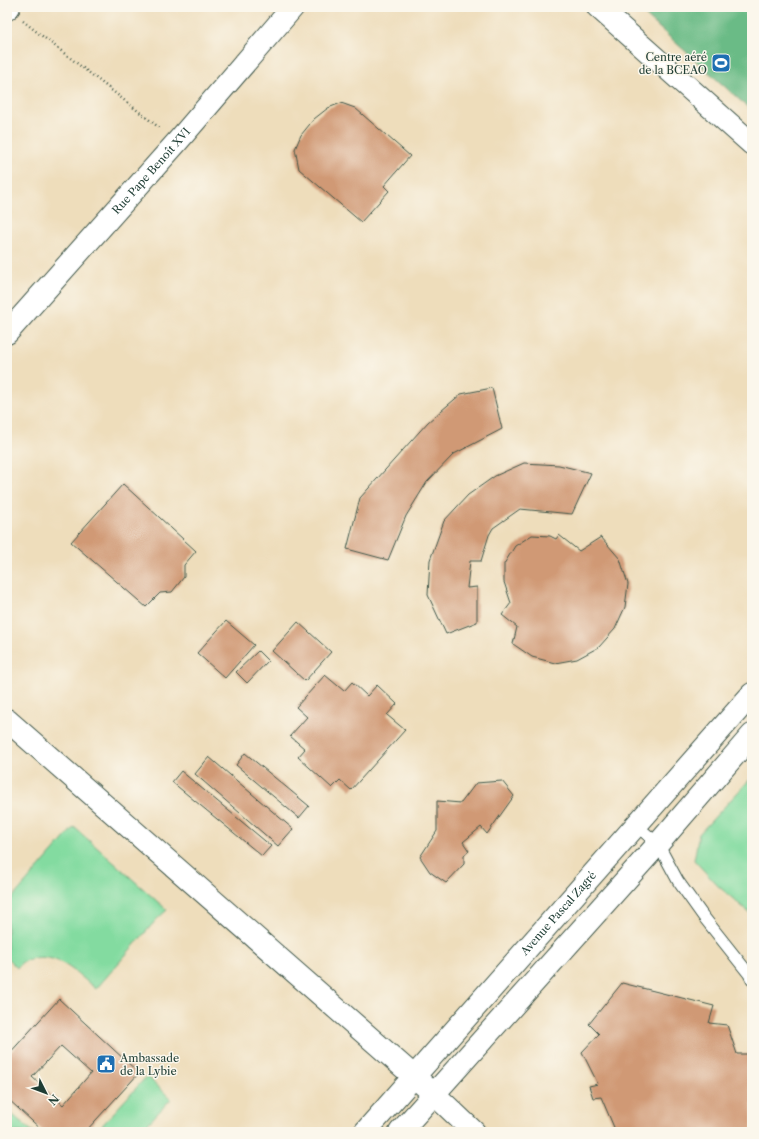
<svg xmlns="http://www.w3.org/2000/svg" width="759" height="1139" viewBox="0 0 759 1139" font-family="'Libre Caslon Text',serif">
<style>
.green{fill:#83dba0;stroke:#518c6a}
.forest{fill:#6abb86;stroke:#447c5d}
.building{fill:#d09974;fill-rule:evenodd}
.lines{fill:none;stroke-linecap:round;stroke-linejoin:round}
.service-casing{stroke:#3e5548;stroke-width:13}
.minor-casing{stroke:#3e5548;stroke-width:24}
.secondary-casing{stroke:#3e5548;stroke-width:24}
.path{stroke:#3e5548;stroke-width:2.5;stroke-dasharray:1 3;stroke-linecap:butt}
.service{stroke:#fff;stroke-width:11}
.minor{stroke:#fff;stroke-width:22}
.secondary{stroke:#fff;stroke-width:22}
.labels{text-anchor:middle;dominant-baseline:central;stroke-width:3;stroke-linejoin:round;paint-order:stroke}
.poi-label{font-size:11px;fill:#1f3d34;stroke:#fbf7ec;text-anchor:end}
.street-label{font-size:11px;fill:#1f3d34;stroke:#fbf7ec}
</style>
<rect width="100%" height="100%" fill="#fbf7ec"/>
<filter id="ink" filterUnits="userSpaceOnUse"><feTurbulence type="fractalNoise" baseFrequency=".025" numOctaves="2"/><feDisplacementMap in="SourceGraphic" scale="8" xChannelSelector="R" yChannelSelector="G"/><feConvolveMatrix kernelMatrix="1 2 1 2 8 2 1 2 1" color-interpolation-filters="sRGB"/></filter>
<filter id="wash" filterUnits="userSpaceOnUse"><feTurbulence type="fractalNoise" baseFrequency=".012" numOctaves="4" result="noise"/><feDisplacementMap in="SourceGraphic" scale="16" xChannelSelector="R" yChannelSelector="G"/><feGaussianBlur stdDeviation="0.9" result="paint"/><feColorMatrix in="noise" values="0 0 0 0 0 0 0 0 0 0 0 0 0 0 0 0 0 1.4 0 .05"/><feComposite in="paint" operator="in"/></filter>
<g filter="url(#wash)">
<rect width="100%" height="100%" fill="#edb"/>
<!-- green -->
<g class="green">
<polygon points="752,777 752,915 717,885 694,860 699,834"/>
<path d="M74,827L167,910L157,919L96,989C77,974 57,951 30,959C24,961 21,962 17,968L7,958V904Z"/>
<polygon points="147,1076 171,1099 140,1132 96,1132"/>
<polygon points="7,1110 33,1132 10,1132 7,1129"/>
</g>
<!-- forest -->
<polygon class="forest" points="636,7 752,7 752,111"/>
<g id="blocks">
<!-- building -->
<g class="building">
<polygon points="341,103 355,108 410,156 384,186 389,191 361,222 299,169 295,149 301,135 314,119 328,108"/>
<polygon points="492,388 502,429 454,454 427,482 406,516 388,560 347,549 360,498 428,422 461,394"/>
<polygon points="524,463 559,465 591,473 572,514 520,509 493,528 489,535 481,561 470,561 467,588 477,587 477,622 446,634 428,595 430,560 444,521 468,495 495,476"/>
<polygon points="123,484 196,551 184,565 184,577 172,592 160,593 146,607 71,542"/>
<polygon points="532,535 550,536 556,539 559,535 579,551 601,537 620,559 628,584 625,607 615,629 599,647 577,659 555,663 532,657 513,644 517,627 502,615 511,603 504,582 504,564 515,546"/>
<polygon points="226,621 254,645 225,678 197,653"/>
<polygon points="298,622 331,652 305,681 272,651"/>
<polygon points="258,651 268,661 247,683 236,672"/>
<polygon points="325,675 344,691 352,682 367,696 377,685 397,704 387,715 405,730 351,790 340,780 332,788 298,757 305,749 290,736 307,717 296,707"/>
<polygon points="245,753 309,806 299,818 236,765"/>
<polygon points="209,757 293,829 278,846 195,774"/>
<polygon points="181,771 271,846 262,856 172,782"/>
<polygon points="502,781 514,796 487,834 481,827 463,842 469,851 464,855 464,864 446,883 430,872 420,857 437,831 437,801 461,803 476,783"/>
<polygon points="622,983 714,1006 709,1023 727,1025 737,1054 749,1054 752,1056 752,1132 616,1132 601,1097 593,1098 589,1086 598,1084 582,1052 599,1034 589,1024"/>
<path d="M59,999L139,1073L85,1132H44L7,1098V1056ZM61,1046L91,1073L63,1105L32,1077Z"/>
</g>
</g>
</g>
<g filter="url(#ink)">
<use href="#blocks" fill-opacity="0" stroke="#3e5548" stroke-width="1"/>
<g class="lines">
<defs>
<polyline id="service" points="637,826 658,844 678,881 703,916 749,974 752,980"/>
<g id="minor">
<polyline points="598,7 752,144"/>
<polyline points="7,9 9,7"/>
<path id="s1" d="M7,333L177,142L293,7"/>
<polyline points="7,720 434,1094 474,1132"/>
</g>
<g id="secondary">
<path id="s2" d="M365,1132L752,694"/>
<polyline points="400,1132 658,844 752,735"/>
</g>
</defs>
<!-- service casing -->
<use href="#service" class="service-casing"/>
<!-- minor casing -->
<use href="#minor" class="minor-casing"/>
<!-- secondary casing -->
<use href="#secondary" class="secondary-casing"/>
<!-- path -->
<polyline class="path" points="23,21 161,129"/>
<!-- service -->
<use href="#service" class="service"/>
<!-- minor -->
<use href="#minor" class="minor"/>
<!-- secondary -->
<use href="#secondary" class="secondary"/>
</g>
</g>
<!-- icons -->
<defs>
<symbol id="stadium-square" viewBox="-11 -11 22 22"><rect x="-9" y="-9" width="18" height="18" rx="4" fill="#1f6fb2" stroke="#fbf7ec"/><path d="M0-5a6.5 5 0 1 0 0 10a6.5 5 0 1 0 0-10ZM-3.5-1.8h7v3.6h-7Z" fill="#fff"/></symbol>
<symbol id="civic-square" viewBox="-11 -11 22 22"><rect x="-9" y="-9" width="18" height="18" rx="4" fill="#1f6fb2" stroke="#fbf7ec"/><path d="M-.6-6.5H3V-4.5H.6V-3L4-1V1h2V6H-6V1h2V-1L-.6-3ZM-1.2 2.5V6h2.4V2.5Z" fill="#fff"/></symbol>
</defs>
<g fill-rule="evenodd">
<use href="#stadium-square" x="710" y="52" width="22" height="22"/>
<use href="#civic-square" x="95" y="1053" width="22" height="22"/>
</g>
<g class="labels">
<!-- poi labels -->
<g class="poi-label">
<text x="707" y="57">Centre aéré<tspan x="707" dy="13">de la BCEAO</tspan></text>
<text x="120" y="1058" text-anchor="start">Ambassade<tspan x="120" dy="13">de la Lybie</tspan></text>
</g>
<!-- street labels -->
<g class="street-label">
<text stroke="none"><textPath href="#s1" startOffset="217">Rue Pape Benoît XVI</textPath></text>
<text stroke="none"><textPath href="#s2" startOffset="292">Avenue Pascal Zagré</textPath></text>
</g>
</g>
<!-- margin -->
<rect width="759" height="1139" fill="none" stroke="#fbf7ec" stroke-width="24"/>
<!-- north arrow -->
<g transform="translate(46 1093) rotate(132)" stroke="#fbf7ec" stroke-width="3" paint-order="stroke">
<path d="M0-3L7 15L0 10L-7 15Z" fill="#1f3d34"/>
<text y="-6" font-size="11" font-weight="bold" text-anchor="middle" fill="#1f3d34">N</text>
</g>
</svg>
